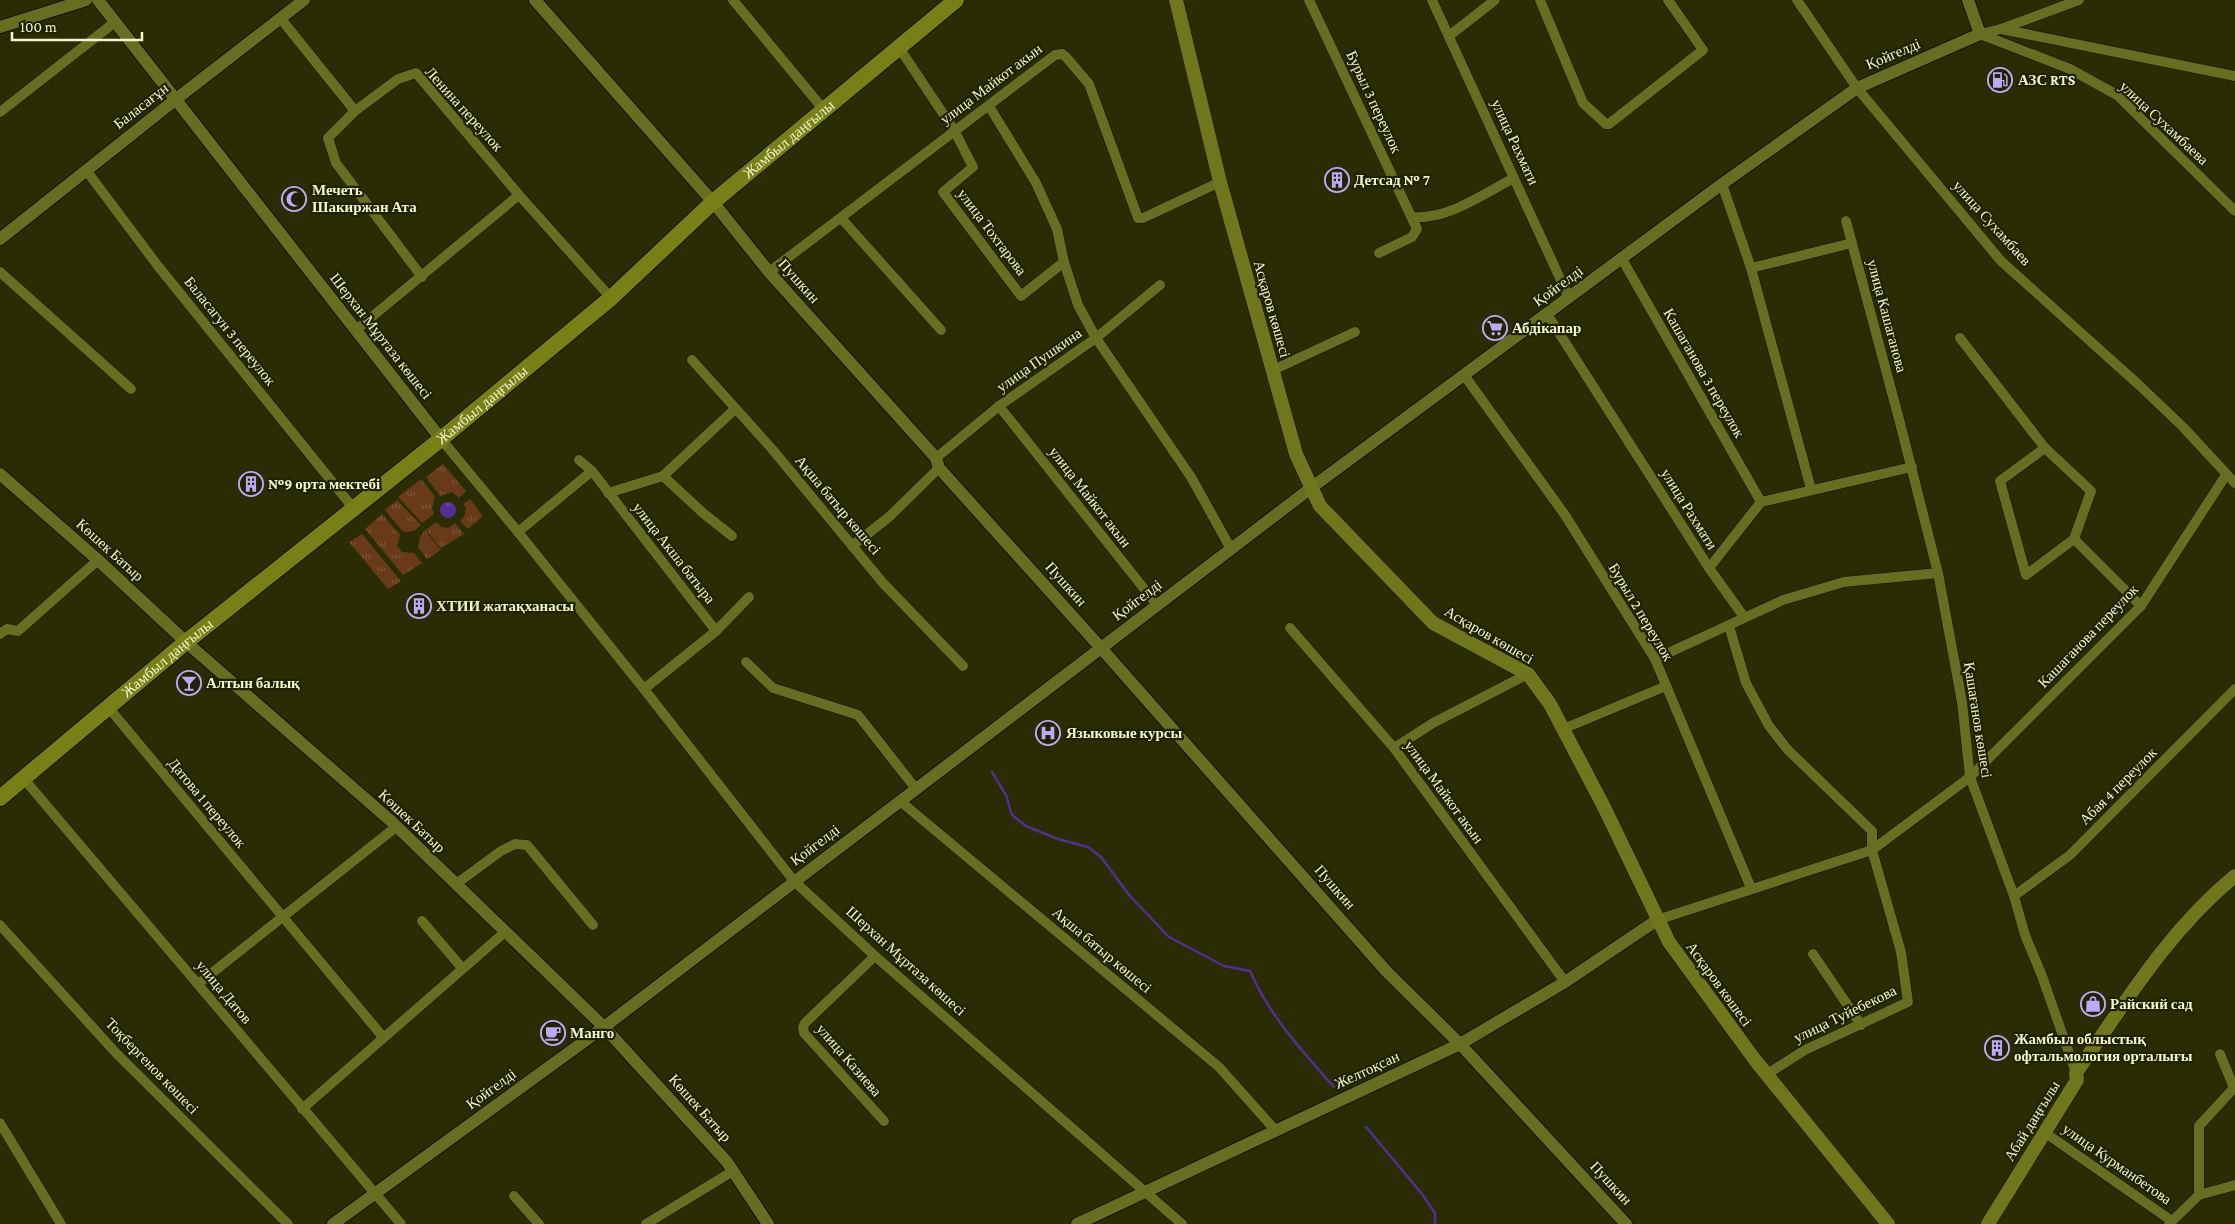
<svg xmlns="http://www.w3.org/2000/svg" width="2235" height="1224" viewBox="0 0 2235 1224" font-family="'Crimson Pro',serif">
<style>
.grass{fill:url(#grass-tufts)}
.water{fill:url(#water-ripples)}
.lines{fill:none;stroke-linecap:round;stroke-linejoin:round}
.stream{stroke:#532f94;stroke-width:2.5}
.minor-casing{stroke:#121401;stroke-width:11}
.tertiary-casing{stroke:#121401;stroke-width:14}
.secondary-casing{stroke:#121401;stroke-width:15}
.primary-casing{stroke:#121401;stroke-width:18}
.minor{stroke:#676e21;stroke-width:10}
.tertiary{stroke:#676e21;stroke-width:12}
.secondary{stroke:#6f761b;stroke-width:14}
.primary{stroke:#777f16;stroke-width:16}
.labels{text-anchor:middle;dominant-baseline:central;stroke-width:4.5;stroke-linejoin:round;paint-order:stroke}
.street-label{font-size:15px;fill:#f0f6d0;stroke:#202300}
.poi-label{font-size:15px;font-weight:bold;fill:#f0f6d0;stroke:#202300;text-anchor:start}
</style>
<defs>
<pattern id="grass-tufts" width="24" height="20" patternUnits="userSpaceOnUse" patternTransform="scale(1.25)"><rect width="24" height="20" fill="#683a18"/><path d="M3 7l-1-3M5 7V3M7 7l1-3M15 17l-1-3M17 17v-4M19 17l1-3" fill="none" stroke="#7e5739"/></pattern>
<pattern id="water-ripples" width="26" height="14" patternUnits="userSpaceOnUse" patternTransform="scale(1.25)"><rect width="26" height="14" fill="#532f94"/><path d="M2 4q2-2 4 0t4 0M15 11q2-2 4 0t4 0" fill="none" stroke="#6c4ea2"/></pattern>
</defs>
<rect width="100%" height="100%" fill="#2a2d04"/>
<!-- grass -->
<g class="grass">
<polygon points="443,464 466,491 459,498 452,492 440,496 426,477"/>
<polygon points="421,479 435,496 432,508 434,514 422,523 398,497"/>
<polygon points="470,499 483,516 468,529 460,521 465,515 466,508 463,504"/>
<polygon points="397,500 421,525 414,531 403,532 385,510"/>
<polygon points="382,514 400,535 397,546 402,552 414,553 422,563 403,575 365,529"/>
<polygon points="436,522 442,527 448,528 455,523 464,534 441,548 426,530"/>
<polygon points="425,530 441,550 427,559 418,547 420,537"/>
<polygon points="362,534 401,581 388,589 349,542"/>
</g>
<!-- water -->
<circle class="water" cx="448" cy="510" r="8"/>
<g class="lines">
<!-- stream -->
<g class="stream">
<path d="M992,772L1006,795L1012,815L1026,826L1058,839L1088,847L1101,857L1129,895L1169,937L1224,966L1250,971C1269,1015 1302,1051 1334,1087"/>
<polyline points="1366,1127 1422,1194 1435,1213 1435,1224"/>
</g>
<defs>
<g id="minor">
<polyline points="733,0 824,110"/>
<polyline points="1309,0 1417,229 1412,237 1379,253"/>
<polyline points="1432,0 1569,298"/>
<polyline points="1540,0 1583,103 1606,124 1609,124 1703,50 1668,0"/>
<polyline points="1797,0 1857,88 2001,261 2139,385 2183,427 2235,483"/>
<polyline points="281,19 355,111 328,138 336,163 422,277"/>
<polyline points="2001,29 2235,76"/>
<polyline points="1980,34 2070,69 2117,95 2235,211"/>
<polyline points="1980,34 2001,29 2079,0"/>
<polyline points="1449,36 1495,0"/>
<polyline points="898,46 954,130 973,167 943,192 1021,296 1064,262"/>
<polyline points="989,106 1036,183 1057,229 1064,262 1078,305 1096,338 1191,477 1231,549"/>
<polyline points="355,111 398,79 416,73 519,195 611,298"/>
<polyline points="0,112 115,22"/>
<polyline points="86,170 158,266 354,509"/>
<polyline points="1722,184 1751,268 1852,243"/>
<path d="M1412,217C1448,220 1483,194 1514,178"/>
<polyline points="841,218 941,330"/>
<polyline points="1846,221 1899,419 1938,573 1962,702 1970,777 2014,896 2025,935 2042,976 2076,1073"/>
<polyline points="1622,259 1761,502"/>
<polyline points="1751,268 1811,489"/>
<polyline points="0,272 131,389"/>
<polyline points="769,272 1055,55 1062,54 1066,57 1089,84 1138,218 1143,218 1220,182"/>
<polyline points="1547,314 1709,568"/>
<polyline points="356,330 519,195"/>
<polyline points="1960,338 2045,448 2091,491 2074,539 2141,606"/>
<polyline points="692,360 772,449 883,583 963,666"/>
<polyline points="1273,370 1355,332"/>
<polyline points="1464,375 1565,515 1655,659 1751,888"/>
<polyline points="999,406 1157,605"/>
<polyline points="441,439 518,532 644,689 794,881 875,956 1182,1224"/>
<polyline points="2045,448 2000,481 2026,575 2074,539"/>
<polyline points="936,458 999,406 1096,338 1160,285"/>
<polyline points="579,460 592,471 716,631"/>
<polyline points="663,476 703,513 732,536"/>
<polyline points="608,493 663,476 735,409"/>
<polyline points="518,532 592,471"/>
<polyline points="852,546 889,517 939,468"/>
<polyline points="1744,617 1709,568 1761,502 1912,467"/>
<polyline points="1729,626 1746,683 1769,726 1788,750 1872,831 1872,850 1901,952 1908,1002 1805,1050 1767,1074"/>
<polyline points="1290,628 1394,748 1565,982"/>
<polyline points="0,634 7,629 18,631 98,560"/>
<polyline points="1655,659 1783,600 1844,582 1938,573"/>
<polyline points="746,662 773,688 858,715 916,789"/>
<polyline points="644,689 716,631 749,597"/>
<polyline points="108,707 383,1037"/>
<polyline points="1563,729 1666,686"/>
<polyline points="1394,748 1433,723 1528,674"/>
<polyline points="24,779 401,1224"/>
<polyline points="900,801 1219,1067 1276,1131"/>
<polyline points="456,884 501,851 515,844 527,845 593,925"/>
<polyline points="2014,896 2070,855 2235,689"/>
<polyline points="1657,920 1872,850 1970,777 2141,606 2226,475"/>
<polyline points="422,921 462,968"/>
<polyline points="0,925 115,1052 288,1224"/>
<polyline points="1813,954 1861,1025"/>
<polyline points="875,956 805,1023 803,1027 804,1033 884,1121"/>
<polyline points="198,984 396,827"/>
<polyline points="302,1109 505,932"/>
<polyline points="0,1123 61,1224"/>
<polyline points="2044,1132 2172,1221"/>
<polyline points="2199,1195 2199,1126 2234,1088 2220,1054"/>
<polyline points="514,1196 539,1224"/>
<polyline points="646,1224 733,1171"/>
<polyline points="2169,1224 2199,1195 2235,1185"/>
</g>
<g id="tertiary">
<polyline points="98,0 441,439"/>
<polyline points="535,0 713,202 769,272 936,458 939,468 1101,648 1387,972 1460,1044 1626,1224"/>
<polyline points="0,27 86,0"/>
<polyline points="0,239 175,100 304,0"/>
<polyline points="0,474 98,560 186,642 392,822 604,1027 727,1162 768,1224"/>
<polyline points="333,1224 604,1027 1311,488 1722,184 1857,88 1980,34 1968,0"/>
<polyline points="1077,1224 1460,1044 1565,982 1657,920"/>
</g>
<g id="secondary">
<polyline points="1176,0 1220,182 1296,454 1320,506 1433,623 1528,674 1550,704 1604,807 1669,942 1755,1060 1888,1224"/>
<path d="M1988,1224L2077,1080L2076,1073C2125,1003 2168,931 2235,876"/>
</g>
<g id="primary">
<path id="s1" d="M0,798L186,642L441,439L611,298L713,202L956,0"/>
</g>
</defs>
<!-- minor casing -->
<use href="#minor" class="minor-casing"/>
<!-- tertiary casing -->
<use href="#tertiary" class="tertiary-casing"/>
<!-- secondary casing -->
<use href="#secondary" class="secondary-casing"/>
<!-- primary casing -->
<use href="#primary" class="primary-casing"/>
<!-- minor -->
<use href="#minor" class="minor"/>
<!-- tertiary -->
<use href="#tertiary" class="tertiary"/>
<!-- secondary -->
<use href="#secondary" class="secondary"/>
<!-- primary -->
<use href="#primary" class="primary"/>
</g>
<!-- icons -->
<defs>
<symbol id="fuel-ring" viewBox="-11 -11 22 22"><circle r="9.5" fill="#202300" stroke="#bcaaf6" stroke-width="1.5"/><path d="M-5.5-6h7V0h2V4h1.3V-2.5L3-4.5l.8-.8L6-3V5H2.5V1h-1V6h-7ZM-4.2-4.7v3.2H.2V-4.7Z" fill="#bcaaf6"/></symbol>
<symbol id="building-ring" viewBox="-11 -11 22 22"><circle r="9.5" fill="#202300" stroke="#bcaaf6" stroke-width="1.5"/><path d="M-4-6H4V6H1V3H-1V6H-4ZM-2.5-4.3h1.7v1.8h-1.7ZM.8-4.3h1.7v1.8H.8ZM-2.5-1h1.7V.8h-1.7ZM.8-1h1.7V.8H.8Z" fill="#bcaaf6"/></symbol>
<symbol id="mosque-ring" viewBox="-11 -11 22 22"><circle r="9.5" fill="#202300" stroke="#bcaaf6" stroke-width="1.5"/><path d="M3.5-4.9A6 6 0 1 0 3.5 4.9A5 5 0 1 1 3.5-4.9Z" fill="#bcaaf6"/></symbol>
<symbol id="supermarket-ring" viewBox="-11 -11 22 22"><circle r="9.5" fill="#202300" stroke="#bcaaf6" stroke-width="1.5"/><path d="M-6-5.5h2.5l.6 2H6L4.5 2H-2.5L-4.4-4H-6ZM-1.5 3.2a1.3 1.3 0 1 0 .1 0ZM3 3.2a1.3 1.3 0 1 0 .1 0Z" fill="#bcaaf6"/></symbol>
<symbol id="bar-ring" viewBox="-11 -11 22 22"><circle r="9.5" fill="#202300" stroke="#bcaaf6" stroke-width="1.5"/><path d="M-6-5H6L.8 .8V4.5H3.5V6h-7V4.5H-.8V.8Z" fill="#bcaaf6"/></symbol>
<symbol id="hospital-ring" viewBox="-11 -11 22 22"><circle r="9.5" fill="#202300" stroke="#bcaaf6" stroke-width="1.5"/><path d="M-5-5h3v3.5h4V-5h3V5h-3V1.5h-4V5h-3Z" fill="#bcaaf6"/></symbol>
<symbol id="shop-ring" viewBox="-11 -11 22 22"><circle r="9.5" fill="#202300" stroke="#bcaaf6" stroke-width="1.5"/><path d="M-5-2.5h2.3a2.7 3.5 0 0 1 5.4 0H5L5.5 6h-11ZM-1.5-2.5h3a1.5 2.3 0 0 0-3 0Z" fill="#bcaaf6"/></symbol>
<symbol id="cafe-ring" viewBox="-11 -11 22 22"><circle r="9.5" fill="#202300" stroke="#bcaaf6" stroke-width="1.5"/><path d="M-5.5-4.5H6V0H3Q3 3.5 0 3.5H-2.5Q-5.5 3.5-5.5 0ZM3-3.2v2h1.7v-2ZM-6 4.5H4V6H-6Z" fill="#bcaaf6"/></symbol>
</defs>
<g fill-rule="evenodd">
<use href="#fuel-ring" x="1986" y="66" width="28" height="28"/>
<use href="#building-ring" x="1323" y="166" width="28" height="28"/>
<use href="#mosque-ring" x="280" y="185" width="28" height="28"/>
<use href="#supermarket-ring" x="1481" y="314" width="28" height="28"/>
<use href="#building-ring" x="237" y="470" width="28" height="28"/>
<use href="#building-ring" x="405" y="592" width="28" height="28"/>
<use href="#bar-ring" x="175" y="669" width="28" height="28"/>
<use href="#hospital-ring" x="1034" y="719" width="28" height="28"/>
<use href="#shop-ring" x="2079" y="990" width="28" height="28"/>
<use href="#cafe-ring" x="539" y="1019" width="28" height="28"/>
<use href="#building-ring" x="1983" y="1034" width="28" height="28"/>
</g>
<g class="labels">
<!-- street labels -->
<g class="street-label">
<text transform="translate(1893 54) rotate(-23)">Қойгелді</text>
<text transform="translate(991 84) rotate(-37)">улица Майкот акын</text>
<text transform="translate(1374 102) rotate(65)">Бурыл 3 переулок</text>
<text transform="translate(141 106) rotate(-38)">Баласағұн</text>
<text transform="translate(464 109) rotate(48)">Ленина переулок</text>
<text transform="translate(2164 123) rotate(43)">улица Сухамбаева</text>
<text stroke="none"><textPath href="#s1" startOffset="1028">Жамбыл даңғылы</textPath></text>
<text transform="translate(1515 142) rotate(65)">улица Рахмати</text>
<text transform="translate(1992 223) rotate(48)">улица Сухамбаев</text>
<text transform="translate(992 232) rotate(53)">улица Тохтарова</text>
<text transform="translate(799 281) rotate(48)">Пушкин</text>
<text transform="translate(1558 286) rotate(-36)">Қойгелді</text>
<text transform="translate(1272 309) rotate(74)">Асқаров көшесі</text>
<text transform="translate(1887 316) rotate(75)">улица Кашаганова</text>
<text transform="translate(230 331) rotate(51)">Баласагун 3 переулок</text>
<text transform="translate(381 336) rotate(52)">Шерхан Мұртаза көшесі</text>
<text transform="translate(1039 360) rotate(-35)">улица Пушкина</text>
<text transform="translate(1704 373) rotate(60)">Кашаганова 3 переулок</text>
<text stroke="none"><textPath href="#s1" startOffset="622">Жамбыл даңғылы</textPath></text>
<text transform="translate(1090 497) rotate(52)">улица Майкот акын</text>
<text transform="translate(838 505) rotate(50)">Ақша батыр көшесі</text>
<text transform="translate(1689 509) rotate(58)">улица Рахмати</text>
<text transform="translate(110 550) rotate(42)">Көшек Батыр</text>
<text transform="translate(674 553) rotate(52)">улица Акша батыра</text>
<text transform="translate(1066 584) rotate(48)">Пушкин</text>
<text transform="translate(1137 600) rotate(-37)">Қойгелді</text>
<text transform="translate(1641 612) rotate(59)">Бурыл 2 переулок</text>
<text transform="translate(1489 635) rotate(30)">Асқаров көшесі</text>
<text transform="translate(2088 636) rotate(-46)">Кашаганова переулок</text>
<text stroke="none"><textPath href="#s1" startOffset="218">Жамбыл даңғылы</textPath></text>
<text transform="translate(1978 720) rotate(81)">Қашағанов көшесі</text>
<text transform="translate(2118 786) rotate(-45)">Абая 4 переулок</text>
<text transform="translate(1444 792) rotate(54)">улица Майкот акын</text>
<text transform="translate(207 803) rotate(50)">Датова 1 переулок</text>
<text transform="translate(412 821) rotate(43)">Көшек Батыр</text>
<text transform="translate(815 845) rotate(-37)">Қойгелді</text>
<text transform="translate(1335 887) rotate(49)">Пушкин</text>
<text transform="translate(1102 950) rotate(40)">Ақша батыр көшесі</text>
<text transform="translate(906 961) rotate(42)">Шерхан Мұртаза көшесі</text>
<text transform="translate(1719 984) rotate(54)">Асқаров көшесі</text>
<text transform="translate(224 992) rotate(50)">улица Датов</text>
<text transform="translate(1845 1014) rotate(-26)">улица Туйебекова</text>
<text transform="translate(849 1060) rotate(49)">улица Казиева</text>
<text transform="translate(152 1066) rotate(46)">Тоқбергенов көшесі</text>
<text transform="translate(1367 1070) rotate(-25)">Желтоқсан</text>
<text transform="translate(491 1089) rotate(-36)">Қойгелді</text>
<text transform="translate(700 1108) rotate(48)">Көшек Батыр</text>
<text transform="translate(2032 1121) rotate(-58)">Абай даңғылы</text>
<text transform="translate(2117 1164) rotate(35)">улица Курманбетова</text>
<text transform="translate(1611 1183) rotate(47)">Пушкин</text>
</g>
<!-- poi labels -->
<g class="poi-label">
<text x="2018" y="80">АЗС RTS</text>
<text x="1354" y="180">Детсад № 7</text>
<text x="312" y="190">Мечеть<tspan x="312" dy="17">Шакиржан Ата</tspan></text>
<text x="1512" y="328">Абдiкапар</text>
<text x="268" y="484">№9 орта мектебі</text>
<text x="436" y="606">ХТИИ жатақханасы</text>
<text x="206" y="683">Алтын балық</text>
<text x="1066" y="733">Языковые курсы</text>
<text x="2110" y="1004">Райский сад</text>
<text x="570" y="1033">Манго</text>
<text x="2014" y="1039">Жамбыл облыстық<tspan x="2014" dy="17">офтальмология орталығы</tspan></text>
</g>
</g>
<!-- scale -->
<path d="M12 32v8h130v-8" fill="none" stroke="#f0f6d0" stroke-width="2.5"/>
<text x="20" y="32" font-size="15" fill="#f0f6d0" stroke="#202300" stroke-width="4" paint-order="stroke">100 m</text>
</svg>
